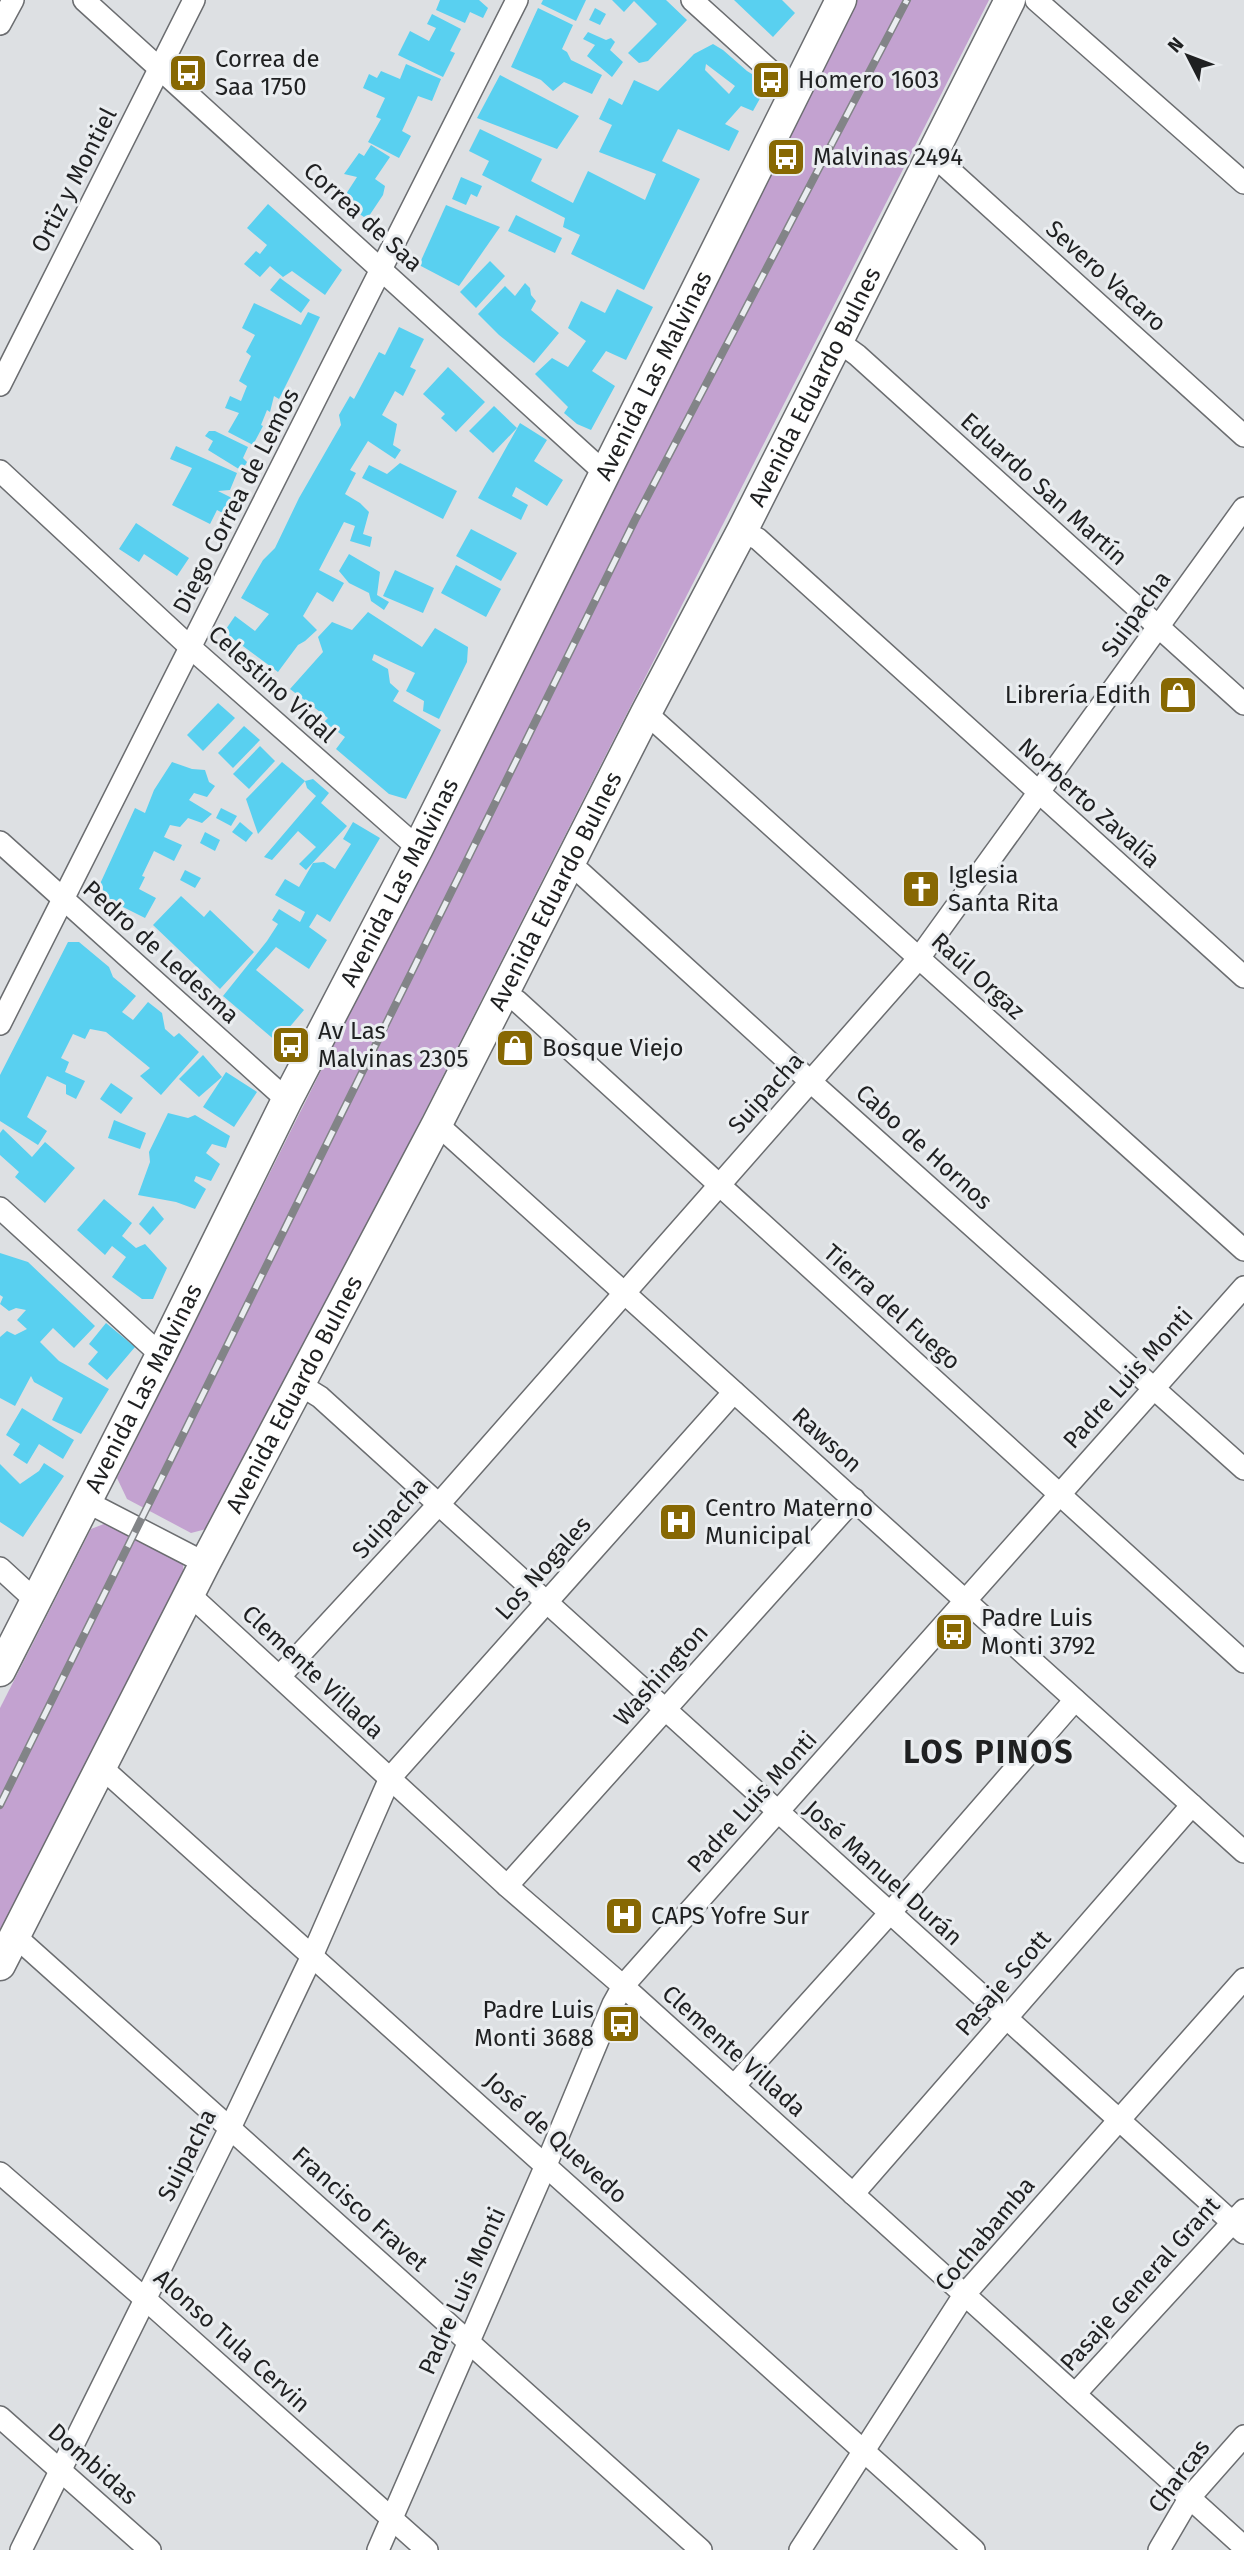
<svg xmlns="http://www.w3.org/2000/svg" width="1244" height="2550" viewBox="0 0 1244 2550" font-family="'Fira Sans',sans-serif">
<style>
.green{fill:#c3a2d0}
.building{fill:#59d0f0;fill-rule:evenodd}
.lines{fill:none;stroke-linecap:round;stroke-linejoin:round}
.minor-casing{stroke:#6b6d70;stroke-width:24}
.secondary-casing{stroke:#6b6d70;stroke-width:33}
.minor{stroke:#fff;stroke-width:21}
.secondary{stroke:#fff;stroke-width:30}
.rail-casing{stroke:#828487;stroke-width:8}
.rail{stroke:#eaedf0;stroke-width:5;stroke-dasharray:16;stroke-linecap:butt}
.labels{text-anchor:middle;dominant-baseline:central;stroke-width:6;stroke-linejoin:round;paint-order:stroke}
.poi-label{font-size:24px;fill:#1f2021;stroke:#eaedf0;text-anchor:start}
.street-label{font-size:24px;fill:#1f2021;stroke:#eaedf0}
.district-label{font-size:32px;font-weight:bold;letter-spacing:2px;fill:#1f2021;stroke:#eaedf0}
</style>
<rect width="100%" height="100%" fill="#dde0e3"/>
<!-- green -->
<g class="green">
<polygon points="857,0 989,0 214,1527 191,1533 127,1499 117,1478"/>
<polygon points="109,1522 183,1560 184,1590 0,1954 0,1708 91,1529"/>
</g>
<!-- building -->
<g class="building">
<polygon points="440,0 479,0 488,8 483,18 470,12 465,23 436,10"/>
<polygon points="543,0 586,0 576,21 541,4"/>
<polygon points="612,0 666,0 687,20 648,61 639,63 628,53 657,24 634,1 624,12"/>
<polygon points="734,0 782,0 795,13 773,37"/>
<polygon points="538,8 573,25 562,49 567,52 571,60 602,75 592,94 564,82 553,91 541,80 511,67"/>
<polygon points="595,8 606,14 600,25 589,20"/>
<polygon points="432,14 461,29 450,51 455,53 443,77 398,55 410,31 429,41 436,28 427,24"/>
<polygon points="588,32 606,40 611,38 615,42 610,50 623,62 612,77 587,56 595,45 583,39"/>
<path d="M713,44L723,50L747,71L768,84L753,111L741,106L725,124L739,131L729,151L678,129L662,161L700,179L644,290L571,254L580,235L563,227L565,218L482,175L489,161L469,151L480,129L542,159L531,181L573,203L588,171L645,200L656,174L599,152L612,125L599,119L609,98L622,105L634,80L658,91L694,54ZM706,64L735,86L729,94L705,70Z"/>
<polygon points="406,64 441,79 432,101 418,96 402,131 411,136 399,158 368,142 381,119 376,117 385,98 363,88 369,74 377,78 381,71 400,79"/>
<polygon points="500,75 579,116 557,149 477,118"/>
<polygon points="371,145 390,157 375,179 385,186 383,195 367,219 349,207 345,213 337,208 357,177 344,174 359,153 364,156"/>
<polygon points="461,177 482,186 477,197 471,194 466,205 452,199"/>
<polygon points="268,204 342,270 325,295 292,271 283,277 270,266 260,277 244,264 256,251 260,254 267,245 247,228"/>
<polygon points="446,205 500,227 459,286 419,265"/>
<polygon points="516,215 562,238 555,253 508,231"/>
<polygon points="490,261 505,276 476,308 460,292"/>
<polygon points="280,278 310,300 301,313 270,290"/>
<polygon points="525,283 530,288 531,295 536,301 531,310 559,333 534,363 499,335 478,314 505,286 515,296"/>
<polygon points="617,289 653,307 626,360 606,351 592,371 615,386 591,430 577,424 564,413 568,407 535,374 552,358 568,367 586,341 568,328 581,301 605,313"/>
<polygon points="254,303 301,325 308,312 320,317 279,399 274,396 270,412 267,410 261,425 263,426 253,445 228,432 239,413 225,408 230,396 241,401 247,386 239,381 251,356 246,352 255,335 242,328"/>
<polygon points="399,327 424,339 410,367 416,370 403,396 395,391 382,415 397,424 393,445 401,450 395,459 368,441 350,470 356,473 345,494 360,503 369,512 363,534 372,537 370,547 350,541 355,526 344,522 319,570 344,583 333,602 317,592 303,616 317,630 305,641 298,645 278,672 224,632 235,616 255,631 269,614 241,598 263,560 275,548 299,498 341,425 339,415 350,396 354,399 379,352 385,355"/>
<polygon points="448,367 485,402 456,432 441,418 445,414 423,394"/>
<polygon points="494,406 517,428 493,453 469,431"/>
<polygon points="520,423 547,440 534,461 563,480 547,506 516,487 512,496 528,505 521,520 478,498"/>
<polygon points="209,431 215,431 248,447 243,458 247,462 242,471 208,450 213,441 205,436"/>
<polygon points="176,446 237,473 230,490 218,491 238,501 230,517 217,510 210,524 172,505 192,468 170,459"/>
<polygon points="400,463 457,491 443,519 362,478 369,465 387,474"/>
<polygon points="136,523 189,558 177,576 144,554 139,562 119,549"/>
<polygon points="471,529 517,553 501,581 456,556"/>
<polygon points="349,554 380,572 377,595 389,602 384,610 371,601 369,593 349,583 339,571"/>
<polygon points="456,565 501,589 486,617 441,593"/>
<polygon points="395,570 434,588 423,613 383,596"/>
<polygon points="368,612 422,647 435,628 468,647 467,662 439,719 423,711 424,701 406,691 415,673 374,654 372,660 388,669 390,683 399,691 393,701 441,730 406,799 389,794 336,749 345,737 324,722 328,718 290,689 323,652 318,637 332,622 352,630"/>
<polygon points="218,703 235,718 203,751 187,735"/>
<polygon points="244,726 260,740 233,768 218,753"/>
<polygon points="260,746 275,761 249,789 233,774"/>
<polygon points="172,762 192,769 205,770 209,782 215,786 207,797 194,793 189,800 212,814 202,823 188,818 180,827 170,825 164,837 182,845 174,861 154,851 142,876 145,877 139,889 156,898 145,918 107,899 99,886 135,808 145,813 154,790"/>
<polygon points="282,762 305,781 258,834 246,799"/>
<polygon points="313,779 329,793 321,803 347,826 306,870 299,864 316,847 298,831 272,860 264,857 316,796 307,788 305,781"/>
<polygon points="221,808 237,816 231,826 216,818"/>
<polygon points="240,822 253,833 246,842 232,832"/>
<polygon points="353,822 380,838 330,922 317,914 309,927 327,940 309,969 276,947 256,970 304,1010 277,1042 223,996 267,941 278,924 272,920 279,909 300,922 305,912 275,895 285,879 299,887 313,863 324,862 335,869 351,844 343,839"/>
<polygon points="205,832 220,840 215,851 200,843"/>
<polygon points="185,870 201,878 195,888 180,880"/>
<polygon points="181,896 204,917 210,910 254,952 220,989 153,925"/>
<polygon points="68,942 79,942 109,967 113,977 136,996 122,1012 133,1020 148,1002 162,1013 165,1029 174,1037 179,1033 199,1052 161,1095 140,1076 150,1068 106,1032 90,1029 85,1039 73,1034 61,1058 69,1062 65,1072 85,1081 76,1099 66,1094 66,1085 47,1076 27,1117 47,1131 38,1145 0,1121 0,1075"/>
<polygon points="203,1055 222,1077 199,1097 179,1079"/>
<polygon points="226,1072 257,1092 234,1127 203,1107"/>
<polygon points="111,1083 133,1098 121,1114 100,1099"/>
<polygon points="168,1113 188,1118 195,1115 230,1136 226,1148 212,1144 206,1153 220,1164 211,1181 196,1176 194,1181 206,1189 195,1209 176,1202 138,1195 150,1162 149,1152"/>
<polygon points="114,1120 146,1133 140,1149 108,1138"/>
<polygon points="3,1129 32,1157 45,1142 75,1168 45,1203 15,1177 19,1172 0,1155 0,1133"/>
<polygon points="104,1199 132,1223 122,1236 136,1248 145,1244 167,1268 153,1299 142,1299 112,1277 126,1257 112,1246 105,1255 77,1230"/>
<polygon points="153,1206 164,1219 150,1235 139,1224"/>
<polygon points="0,1253 28,1262 95,1326 74,1348 53,1328 40,1342 59,1361 109,1389 81,1434 52,1420 63,1398 34,1382 31,1376 15,1406 0,1398 0,1337 7,1331 15,1335 27,1329 17,1320 26,1310 16,1308 9,1311 0,1304 3,1297 0,1295"/>
<polygon points="106,1323 135,1347 107,1380 88,1364 98,1352 89,1344"/>
<polygon points="22,1408 74,1440 63,1459 39,1444 27,1464 13,1455 20,1444 6,1435"/>
<polygon points="44,1463 64,1476 23,1537 0,1522 0,1464 20,1484 39,1471"/>
</g>
<g class="lines">
<defs>
<g id="minor">
<polyline points="84,0 606,474"/>
<polyline points="692,0 795,93"/>
<polyline points="1036,0 1244,183"/>
<polyline points="0,24 13,0"/>
<polyline points="933,155 1244,436"/>
<polyline points="839,342 857,355 1244,704"/>
<polyline points="0,385 194,0"/>
<polyline points="0,471 191,648 418,848"/>
<polyline points="742,531 758,539 1244,977"/>
<polyline points="646,713 1244,1250"/>
<polyline points="0,842 287,1100"/>
<polyline points="569,865 581,873 811,1082 1244,1469"/>
<polyline points="503,992 517,1001 1244,1662"/>
<polyline points="0,1024 517,0"/>
<polyline points="437,1124 1244,1852"/>
<polyline points="0,1208 161,1355"/>
<polyline points="299,1384 320,1397 1244,2233"/>
<polyline points="87,1502 205,1563"/>
<polyline points="0,1568 36,1601"/>
<polyline points="189,1594 507,1886 623,1986 1244,2547"/>
<polyline points="280,1676 439,1504 919,958 1244,508"/>
<polyline points="101,1767 974,2550"/>
<polyline points="507,1886 854,1499"/>
<polyline points="15,1936 701,2550"/>
<polyline points="734,2086 889,1914 1075,1700"/>
<polyline points="0,2173 144,2298 427,2550"/>
<polyline points="853,2194 1192,1805"/>
<polyline points="1075,2394 1244,2210"/>
<polyline points="0,2417 150,2550"/>
<polyline points="21,2550 230,2128 312,1956 390,1778 734,1392"/>
<polyline points="378,2550 546,2165 613,2004 623,1986 1244,1287"/>
<polyline points="800,2550 964,2295 1244,1979"/>
<polyline points="1159,2550 1190,2497 1244,2436"/>
</g>
<g id="secondary">
<path id="s1" d="M0,1671L161,1355L287,1100L418,848L841,0"/>
<path id="s2" d="M0,1965L205,1563L437,1124L646,713L742,531L1010,0"/>
</g>
</defs>
<!-- minor casing -->
<use href="#minor" class="minor-casing"/>
<!-- secondary casing -->
<use href="#secondary" class="secondary-casing"/>
<!-- minor -->
<use href="#minor" class="minor"/>
<!-- secondary -->
<use href="#secondary" class="secondary"/>
<defs>
<polyline id="rail" points="0,1805 635,520 907,0"/>
</defs>
<!-- rail casing -->
<use href="#rail" class="rail-casing"/>
<!-- rail -->
<use href="#rail" class="rail"/>
</g>
<!-- icons -->
<defs>
<symbol id="bus-square" viewBox="-11 -11 22 22"><rect x="-9" y="-9" width="18" height="18" rx="4" fill="#876803" stroke="#eaedf0"/><path d="M-5-6H5V4H4V6H2V4H-2V6H-4V4H-5ZM-3.5-4V0h7V-4ZM-3.5 1.2v1.5H-2V1.2ZM2 1.2v1.5H3.5V1.2Z" fill="#fff"/></symbol>
<symbol id="shop-square" viewBox="-11 -11 22 22"><rect x="-9" y="-9" width="18" height="18" rx="4" fill="#876803" stroke="#eaedf0"/><path d="M-5-2.5h2.3a2.7 3.5 0 0 1 5.4 0H5L5.5 6h-11ZM-1.5-2.5h3a1.5 2.3 0 0 0-3 0Z" fill="#fff"/></symbol>
<symbol id="church-square" viewBox="-11 -11 22 22"><rect x="-9" y="-9" width="18" height="18" rx="4" fill="#876803" stroke="#eaedf0"/><path d="M-1.2-6h2.4v3.5h3.3v2.4h-3.3V6h-2.4V-.1h-3.3v-2.4h3.3Z" fill="#fff"/></symbol>
<symbol id="hospital-square" viewBox="-11 -11 22 22"><rect x="-9" y="-9" width="18" height="18" rx="4" fill="#876803" stroke="#eaedf0"/><path d="M-5-5h3v3.5h4V-5h3V5h-3V1.5h-4V5h-3Z" fill="#fff"/></symbol>
</defs>
<g fill-rule="evenodd">
<use href="#bus-square" x="166" y="51" width="44" height="44"/>
<use href="#bus-square" x="749" y="58" width="44" height="44"/>
<use href="#bus-square" x="764" y="135" width="44" height="44"/>
<use href="#shop-square" x="1156" y="673" width="44" height="44"/>
<use href="#church-square" x="899" y="867" width="44" height="44"/>
<use href="#bus-square" x="269" y="1023" width="44" height="44"/>
<use href="#shop-square" x="493" y="1026" width="44" height="44"/>
<use href="#hospital-square" x="656" y="1500" width="44" height="44"/>
<use href="#bus-square" x="932" y="1610" width="44" height="44"/>
<use href="#hospital-square" x="602" y="1894" width="44" height="44"/>
<use href="#bus-square" x="599" y="2002" width="44" height="44"/>
</g>
<g class="labels">
<!-- poi labels -->
<g class="poi-label">
<text x="215" y="59">Correa de<tspan x="215" dy="28">Saa 1750</tspan></text>
<text x="798" y="80">Homero 1603</text>
<text x="813" y="157">Malvinas 2494</text>
<text x="1151" y="695" text-anchor="end">Librería Edith</text>
<text x="948" y="875">Iglesia<tspan x="948" dy="28">Santa Rita</tspan></text>
<text x="318" y="1031">Av Las<tspan x="318" dy="28">Malvinas 2305</tspan></text>
<text x="542" y="1048">Bosque Viejo</text>
<text x="705" y="1508">Centro Materno<tspan x="705" dy="28">Municipal</tspan></text>
<text x="981" y="1618">Padre Luis<tspan x="981" dy="28">Monti 3792</tspan></text>
<text x="651" y="1916">CAPS Yofre Sur</text>
<text x="594" y="2010" text-anchor="end">Padre Luis<tspan x="594" dy="28">Monti 3688</tspan></text>
</g>
<!-- street labels -->
<g class="street-label">
<text transform="translate(74 180) rotate(-63)">Ortiz y Montiel</text>
<text transform="translate(363 217) rotate(42)">Correa de Saa</text>
<text transform="translate(1106 276) rotate(42)">Severo Vacaro</text>
<text stroke="none"><textPath href="#s1" startOffset="1451">Avenida Las Malvinas</textPath></text>
<text stroke="none"><textPath href="#s2" startOffset="1776">Avenida Eduardo Bulnes</textPath></text>
<text transform="translate(1044 489) rotate(42)">Eduardo San Martín</text>
<text transform="translate(236 501) rotate(-63)">Diego Correa de Lemos</text>
<text transform="translate(1136 614) rotate(-54)">Suipacha</text>
<text transform="translate(272 684) rotate(42)">Celestino Vidal</text>
<text transform="translate(1089 803) rotate(42)">Norberto Zavalía</text>
<text stroke="none"><textPath href="#s1" startOffset="884">Avenida Las Malvinas</textPath></text>
<text stroke="none"><textPath href="#s2" startOffset="1209">Avenida Eduardo Bulnes</textPath></text>
<text transform="translate(161 952) rotate(42)">Pedro de Ledesma</text>
<text transform="translate(978 976) rotate(42)">Raúl Orgaz</text>
<text transform="translate(766 1093) rotate(-48)">Suipacha</text>
<text transform="translate(924 1147) rotate(42)">Cabo de Hornos</text>
<text transform="translate(892 1307) rotate(42)">Tierra del Fuego</text>
<text transform="translate(1128 1378) rotate(-48)">Padre Luis Monti</text>
<text stroke="none"><textPath href="#s1" startOffset="317">Avenida Las Malvinas</textPath></text>
<text stroke="none"><textPath href="#s2" startOffset="642">Avenida Eduardo Bulnes</textPath></text>
<text transform="translate(827 1440) rotate(42)">Rawson</text>
<text transform="translate(390 1518) rotate(-48)">Suipacha</text>
<text transform="translate(543 1568) rotate(-48)">Los Nogales</text>
<text transform="translate(313 1672) rotate(43)">Clemente Villada</text>
<text transform="translate(661 1675) rotate(-48)">Washington</text>
<text transform="translate(752 1802) rotate(-48)">Padre Luis Monti</text>
<text transform="translate(883 1873) rotate(42)">José Manuel Durán</text>
<text transform="translate(1003 1983) rotate(-49)">Pasaje Scott</text>
<text transform="translate(734 2051) rotate(42)">Clemente Villada</text>
<text transform="translate(556 2138) rotate(42)">José de Quevedo</text>
<text transform="translate(187 2155) rotate(-63)">Suipacha</text>
<text transform="translate(360 2209) rotate(42)">Francisco Fravet</text>
<text transform="translate(985 2234) rotate(-50)">Cochabamba</text>
<text transform="translate(1140 2284) rotate(-48)">Pasaje General Grant</text>
<text transform="translate(462 2291) rotate(-66)">Padre Luis Monti</text>
<text transform="translate(232 2341) rotate(42)">Alonso Tula Cervin</text>
<text transform="translate(93 2464) rotate(41)">Dombidas</text>
<text transform="translate(1179 2476) rotate(-53)">Charcas</text>
</g>
<!-- district labels -->
<g class="district-label">
<text x="989" y="1752">LOS PINOS</text>
</g>
</g>
<!-- north arrow -->
<g transform="translate(1188 56) rotate(312)" stroke="#eaedf0" stroke-width="5" paint-order="stroke">
<path d="M0-5L12 26L0 18L-12 26Z" fill="#1f2021"/>
<text y="-10" font-size="19" font-weight="bold" text-anchor="middle" fill="#1f2021">N</text>
</g>
</svg>
